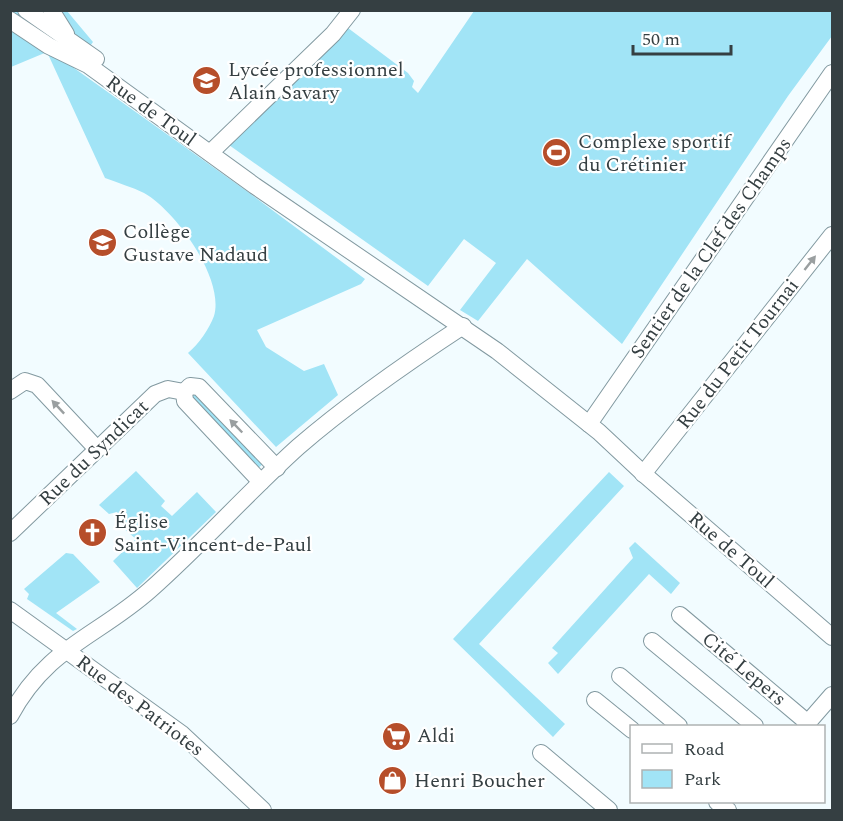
<svg xmlns="http://www.w3.org/2000/svg" width="843" height="821" viewBox="0 0 843 821" font-family="Spectral,serif">
<style>
.green{fill:#a1e4f6}
.lines{fill:none;stroke-linecap:round;stroke-linejoin:round}
.minor-casing{stroke:#8299a0;stroke-width:18}
.minor{stroke:#fff;stroke-width:16}
.oneway{fill:#9a9fa0}
.labels{text-anchor:middle;dominant-baseline:central;stroke-width:4.5;stroke-linejoin:round;paint-order:stroke}
.poi-label{font-size:20px;fill:#353f42;stroke:#fff;text-anchor:start}
.street-label{font-size:20px;fill:#353f42;stroke:#fff}
</style>
<rect width="100%" height="100%" fill="#f2fcff"/>
<!-- green -->
<g class="green">
<path d="M11,11H67L93,42L74,68L248,192L365,279L361,284L257,330L266,347L304,371L324,364L338,395L276,447L188,353C199,344 209,329 214,316C225,279 175,210 144,193C132,187 118,183 105,178L47,52L11,67Z"/>
<polygon points="474,11 832,11 832,36 788,96 622,344 527,259 478,321 460,310 496,263 464,239 428,286 229,145 348,28 408,73 414,81 412,87 418,93"/>
<polygon points="190,392 197,395 256,458 265,462 256,470 254,463 195,399 189,399"/>
<polygon points="136,471 165,501 161,506 172,516 197,492 216,512 137,588 113,561 136,539 122,527 117,512 109,514 99,505"/>
<polygon points="609,472 624,486 479,644 565,724 553,737 453,639"/>
<polygon points="635,542 680,583 671,594 649,574 558,674 548,663 558,653 552,648 633,558 629,548"/>
<polygon points="66,553 73,554 100,582 56,613 77,629 73,631 27,599 29,594 24,589"/>
</g>
<g class="lines">
<defs>
<g id="minor">
<polyline points="26,10 96,59"/>
<polyline points="51,10 66,34"/>
<polyline points="10,20 49,46 88,65 255,186 497,351 599,432 646,476 832,637"/>
<polyline points="210,153 333,34 352,10"/>
<polyline points="10,391 25,381 37,385 97,449"/>
<polyline points="589,424 832,73"/>
<polyline points="643,474 832,235"/>
<polyline points="261,482 185,401 184,392 190,386 199,387 277,468"/>
<polyline points="10,533 155,394 168,389 184,392"/>
<polyline points="10,610 182,734 263,810"/>
<polyline points="680,615 808,723"/>
<polyline points="652,641 755,726"/>
<polyline points="620,676 679,726"/>
<polyline points="595,700 632,730"/>
<path d="M10,716C47,647 97,637 150,590C202,544 247,493 298,447C350,402 405,364 463,326"/>
<polyline points="805,726 832,695"/>
<polyline points="541,753 609,810"/>
<polyline points="717,802 728,810"/>
</g>
</defs>
<!-- minor casing -->
<use href="#minor" class="minor-casing"/>
<!-- minor -->
<use href="#minor" class="minor"/>
</g>
<!-- one-way arrows -->
<defs><path id="oneway-solid" d="M-6-.8H1V-3.2L6.5 0L1 3.2V.8H-6Z" transform="scale(1.5)"/></defs>
<g class="oneway">
<use href="#oneway-solid" transform="translate(810 263) rotate(-52)"/>
<use href="#oneway-solid" transform="translate(58 407) rotate(-133)"/>
<use href="#oneway-solid" transform="translate(236 426) rotate(-134)"/>
</g>
<!-- icons -->
<defs>
<symbol id="school-disc" viewBox="-11 -11 22 22"><circle r="9.5" fill="#b64e2a" stroke="#fff"/><path d="M0-5L7-2L0 1L-7-2ZM-4 1L0 2.5L4 1V4Q0 6-4 4Z" fill="#fff"/></symbol>
<symbol id="stadium-disc" viewBox="-11 -11 22 22"><circle r="9.5" fill="#b64e2a" stroke="#fff"/><path d="M0-5a6.5 5 0 1 0 0 10a6.5 5 0 1 0 0-10ZM-3.5-1.8h7v3.6h-7Z" fill="#fff"/></symbol>
<symbol id="church-disc" viewBox="-11 -11 22 22"><circle r="9.5" fill="#b64e2a" stroke="#fff"/><path d="M-1.2-6h2.4v3.5h3.3v2.4h-3.3V6h-2.4V-.1h-3.3v-2.4h3.3Z" fill="#fff"/></symbol>
<symbol id="supermarket-disc" viewBox="-11 -11 22 22"><circle r="9.5" fill="#b64e2a" stroke="#fff"/><path d="M-6-5.5h2.5l.6 2H6L4.5 2H-2.5L-4.4-4H-6ZM-1.5 3.2a1.3 1.3 0 1 0 .1 0ZM3 3.2a1.3 1.3 0 1 0 .1 0Z" fill="#fff"/></symbol>
<symbol id="shop-disc" viewBox="-11 -11 22 22"><circle r="9.5" fill="#b64e2a" stroke="#fff"/><path d="M-5-2.5h2.3a2.7 3.5 0 0 1 5.4 0H5L5.5 6h-11ZM-1.5-2.5h3a1.5 2.3 0 0 0-3 0Z" fill="#fff"/></symbol>
</defs>
<g fill-rule="evenodd">
<use href="#school-disc" x="190" y="64" width="33" height="33"/>
<use href="#stadium-disc" x="540" y="136" width="33" height="33"/>
<use href="#school-disc" x="86" y="226" width="33" height="33"/>
<use href="#church-disc" x="76" y="516" width="33" height="33"/>
<use href="#supermarket-disc" x="380" y="720" width="33" height="33"/>
<use href="#shop-disc" x="376" y="764" width="33" height="33"/>
</g>
<g class="labels">
<!-- poi labels -->
<g class="poi-label">
<text x="228" y="70">Lycée professionnel<tspan x="228" dy="23">Alain Savary</tspan></text>
<text x="578" y="142">Complexe sportif<tspan x="578" dy="23">du Crétinier</tspan></text>
<text x="123" y="232">Collège<tspan x="123" dy="23">Gustave Nadaud</tspan></text>
<text x="114" y="522">Église<tspan x="114" dy="23">Saint-Vincent-de-Paul</tspan></text>
<text x="417" y="736">Aldi</text>
<text x="414" y="781">Henri Boucher</text>
</g>
<!-- street labels -->
<g class="street-label">
<text transform="translate(151 111) rotate(36)">Rue de Toul</text>
<text transform="translate(711 248) rotate(-55)">Sentier de la Clef des Champs</text>
<text transform="translate(738 354) rotate(-52)">Rue du Petit Tournai</text>
<text transform="translate(94 453) rotate(-44)">Rue du Syndicat</text>
<text transform="translate(731 550) rotate(41)">Rue de Toul</text>
<text transform="translate(744 669) rotate(40)">Cité Lepers</text>
<text transform="translate(140 706) rotate(37)">Rue des Patriotes</text>
</g>
</g>
<!-- border -->
<rect width="843" height="821" fill="none" stroke="#353f42" stroke-width="24"/>
<!-- legend -->
<rect x="630" y="725" width="195" height="78" fill="#ffffff" stroke="#aeb2b3" stroke-width="1.5"/>
<rect x="642" y="744" width="30" height="9" fill="#ffffff" stroke="#aeb2b3" stroke-width="1.5"/>
<text x="684" y="755" font-size="18" fill="#353f42">Road</text>
<rect x="642" y="770" width="30" height="18" fill="#a1e4f6" stroke="#aeb2b3" stroke-width="1.5"/>
<text x="684" y="785" font-size="18" fill="#353f42">Park</text>
<!-- scale -->
<path d="M633 45v9h98v-9" fill="none" stroke="#353f42" stroke-width="3"/>
<text x="642" y="45" font-size="18" fill="#353f42" stroke="#ffffff" stroke-width="4.5" paint-order="stroke">50 m</text>
</svg>
